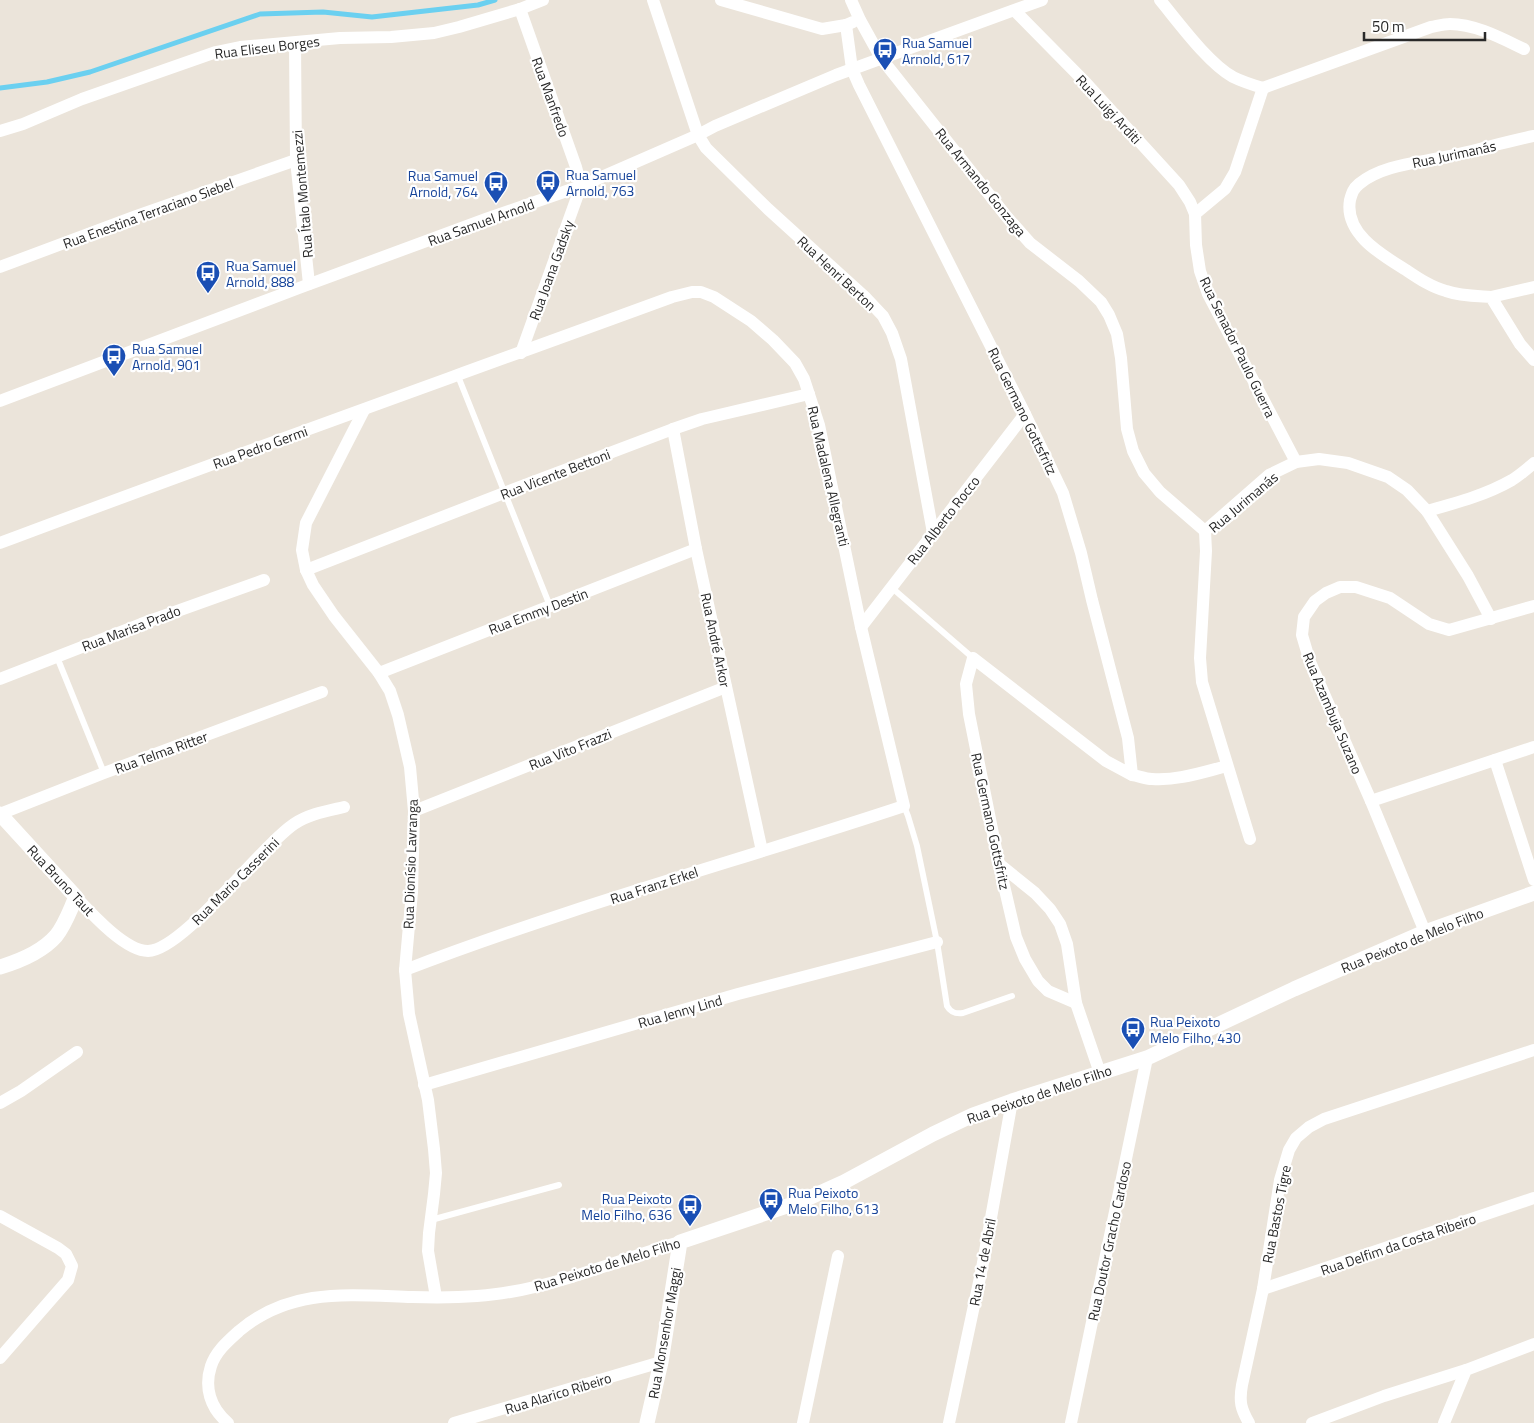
<svg xmlns="http://www.w3.org/2000/svg" width="1534" height="1423" viewBox="0 0 1534 1423" font-family="'Titillium Web',sans-serif">
<style>
.lines{fill:none;stroke-linecap:round;stroke-linejoin:round}
.stream{stroke:#6bd0f0;stroke-width:5}
.service{stroke:#fff;stroke-width:6}
.minor{stroke:#fff;stroke-width:12}
.tertiary{stroke:#fff;stroke-width:15}
.labels{text-anchor:middle;dominant-baseline:central;stroke-width:4.5;stroke-linejoin:round;paint-order:stroke}
.transit-label{font-size:14px;fill:#164399;stroke:#fff;text-anchor:start}
.street-label{font-size:14px;fill:#292929;stroke:#fff}
</style>
<rect width="100%" height="100%" fill="#ebe4da"/>
<g class="lines">
<!-- stream -->
<polyline class="stream" points="0,88 47,82 90,72 260,14 323,12 372,17 478,5 495,0"/>
<!-- service -->
<g class="service">
<polyline points="458,376 550,606"/>
<polyline points="891,587 973,658"/>
<polyline points="57,657 104,773"/>
<path d="M904,806L908,816L917,846L937,942L947,1006C951,1013 956,1014 963,1013L1012,996"/>
<polyline points="431,1220 559,1185"/>
</g>
<!-- minor -->
<g class="minor">
<polyline points="653,0 698,135 706,148 768,209 866,298 883,316 892,333 901,359 933,533"/>
<polyline points="721,0 822,29 846,25 853,22"/>
<polyline points="851,0 860,20 881,58 1007,217 1030,243 1079,281 1101,302 1109,315 1117,334 1121,358 1127,429 1133,451 1144,473 1160,492 1205,531"/>
<path d="M1160,0C1179,23 1208,63 1233,77C1243,82 1253,85 1263,88L1235,172L1225,189L1195,214L1196,245L1200,271L1208,294L1296,462"/>
<polyline points="520,9 576,167 581,186 521,353"/>
<polyline points="1015,11 1086,83 1179,185 1190,202 1195,214"/>
<polyline points="846,25 852,69 859,85 1025,414 1063,493 1081,553 1092,600 1128,738 1132,775 1106,761 973,658 966,684 969,714 999,864 1016,937 1025,959 1038,981 1048,991 1076,1003"/>
<polyline points="295,43 296,160 309,284"/>
<path d="M1263,88L1431,27C1437,26 1443,24 1450,24C1475,24 1501,38 1524,49"/>
<polyline points="0,131 23,124 82,99 216,52 240,47 340,38 391,37 434,33 459,27 520,9 543,0"/>
<path d="M1534,136C1504,142 1475,151 1445,157C1418,163 1382,165 1359,184C1353,189 1352,193 1350,200C1344,234 1382,255 1406,270C1418,278 1431,287 1446,291C1460,296 1476,296 1491,297L1520,344L1534,360"/>
<polyline points="0,267 136,216 296,160"/>
<polyline points="1491,297 1534,287"/>
<polyline points="0,401 299,288 486,219 581,186 698,135 715,126 836,75 1042,0"/>
<polyline points="364,410 306,523 302,550 306,570 313,585 334,616 379,673 390,691 398,715 410,767 414,811 412,892 405,970 409,1014 428,1100 434,1149 436,1173 434,1194 429,1233 428,1251 436,1297"/>
<polyline points="673,429 696,549 762,851"/>
<polyline points="1427,511 1468,576 1491,619"/>
<path d="M0,543C223,459 448,379 672,297L692,292H701L714,297L751,321L773,340L795,363L804,379L819,425L861,627L904,806C738,861 569,907 405,970"/>
<polyline points="306,570 504,493 673,429 702,419 809,394"/>
<polyline points="861,627 1025,414"/>
<polyline points="379,673 696,549"/>
<polyline points="0,679 141,624 264,580"/>
<polyline points="1495,760 1534,880"/>
<path d="M1132,775C1139,776 1145,779 1152,779C1177,781 1203,772 1227,766"/>
<polyline points="1371,801 1534,747"/>
<polyline points="414,811 726,687"/>
<polyline points="0,814 104,773 322,692"/>
<path d="M1250,839L1202,682L1200,658L1206,551L1205,531L1269,475L1296,462L1319,459L1348,463L1388,477L1407,490L1427,511C1456,503 1486,495 1512,480C1520,475 1527,469 1534,463"/>
<polyline points="999,864 1035,893 1050,909 1060,924 1067,944 1076,1003 1100,1073"/>
<path d="M76,897C91,913 125,951 148,951C183,950 260,847 294,824C309,814 327,811 344,807"/>
<polyline points="1425,932 1371,801 1310,662 1302,635 1304,617 1315,601 1326,593 1340,587 1356,587 1390,598 1429,624 1449,630 1534,606"/>
<polyline points="424,1085 738,994 937,942"/>
<polyline points="0,1103 21,1091 77,1052"/>
<polyline points="0,1216 58,1248 66,1254 72,1266 68,1280 0,1358"/>
<polyline points="1263,1289 1534,1198"/>
<path d="M228,1423C210,1408 204,1387 211,1366C216,1351 228,1341 239,1331C291,1287 350,1295 412,1297C444,1298 478,1298 510,1292C568,1282 624,1258 680,1242"/>
<polyline points="454,1423 661,1362"/>
<polyline points="803,1423 838,1256"/>
<polyline points="949,1423 982,1268 1012,1101"/>
<polyline points="1071,1423 1147,1058"/>
<path d="M1249,1423C1241,1409 1239,1402 1242,1385L1263,1289L1280,1180L1289,1150L1296,1138L1309,1127L1324,1119L1534,1050"/>
<polyline points="1312,1423 1384,1396 1466,1370"/>
<polyline points="1444,1423 1466,1370 1534,1344"/>
</g>
<!-- tertiary -->
<g class="tertiary">
<path d="M0,814L76,897C70,910 65,925 56,936C42,952 20,961 0,967"/>
<polyline points="647,1423 661,1362 680,1242 802,1201 844,1182 933,1134 973,1115 1012,1101 1147,1058 1294,989 1425,932 1534,893"/>
</g>
</g>
<!-- icons -->
<defs>
<symbol id="bus-pin" viewBox="-11 -11 22 30"><path d="M0 17L-7.5 6A9.5 9.5 0 1 1 7.5 6Z" fill="#1a4fb4" stroke="#fff"/><path d="M-5-6H5V4H4V6H2V4H-2V6H-4V4H-5ZM-3.5-4V0h7V-4ZM-3.5 1.2v1.5H-2V1.2ZM2 1.2v1.5H3.5V1.2Z" fill="#fff"/></symbol>
</defs>
<g fill-rule="evenodd">
<use href="#bus-pin" x="871" y="36" width="28" height="38"/>
<use href="#bus-pin" x="534" y="168" width="28" height="38"/>
<use href="#bus-pin" x="482" y="169" width="28" height="38"/>
<use href="#bus-pin" x="194" y="259" width="28" height="38"/>
<use href="#bus-pin" x="100" y="342" width="28" height="38"/>
<use href="#bus-pin" x="1119" y="1015" width="28" height="38"/>
<use href="#bus-pin" x="757" y="1186" width="28" height="38"/>
<use href="#bus-pin" x="676" y="1192" width="28" height="38"/>
</g>
<g class="labels">
<!-- transit labels -->
<g class="transit-label">
<text x="902" y="42">Rua Samuel<tspan x="902" dy="16">Arnold, 617</tspan></text>
<text x="566" y="174">Rua Samuel<tspan x="566" dy="16">Arnold, 763</tspan></text>
<text x="478" y="175" text-anchor="end">Rua Samuel<tspan x="478" dy="16">Arnold, 764</tspan></text>
<text x="226" y="265">Rua Samuel<tspan x="226" dy="16">Arnold, 888</tspan></text>
<text x="132" y="348">Rua Samuel<tspan x="132" dy="16">Arnold, 901</tspan></text>
<text x="1150" y="1021">Rua Peixoto<tspan x="1150" dy="16">Melo Filho, 430</tspan></text>
<text x="788" y="1192">Rua Peixoto<tspan x="788" dy="16">Melo Filho, 613</tspan></text>
<text x="672" y="1198" text-anchor="end">Rua Peixoto<tspan x="672" dy="16">Melo Filho, 636</tspan></text>
</g>
<!-- street labels -->
<g class="street-label">
<text transform="translate(267 47) rotate(-7)">Rua Eliseu Borges</text>
<text transform="translate(551 97) rotate(70)">Rua Manfredo</text>
<text transform="translate(1109 109) rotate(47)">Rua Luigi Arditi</text>
<text transform="translate(1454 154) rotate(-12)">Rua Jurimanás</text>
<text transform="translate(981 182) rotate(51)">Rua Armando Gonzaga</text>
<text transform="translate(302 194) rotate(-95)">Rua Ítalo Montemezzi</text>
<text transform="translate(148 213) rotate(-20)">Rua Enestina Terraciano Siebel</text>
<text transform="translate(481 222) rotate(-20)">Rua Samuel Arnold</text>
<text transform="translate(551 270) rotate(-70)">Rua Joana Gadsky</text>
<text transform="translate(837 273) rotate(43)">Rua Henri Berton</text>
<text transform="translate(1238 347) rotate(64)">Rua Senador Paulo Guerra</text>
<text transform="translate(1023 411) rotate(64)">Rua Germano Gottsfritz</text>
<text transform="translate(260 447) rotate(-20)">Rua Pedro Germi</text>
<text transform="translate(555 474) rotate(-21)">Rua Vicente Bettoni</text>
<text transform="translate(829 476) rotate(77)">Rua Madalena Allegranti</text>
<text transform="translate(1243 502) rotate(-40)">Rua Jurimanás</text>
<text transform="translate(943 520) rotate(-52)">Rua Alberto Rocco</text>
<text transform="translate(538 611) rotate(-21)">Rua Emmy Destin</text>
<text transform="translate(131 628) rotate(-21)">Rua Marisa Prado</text>
<text transform="translate(716 640) rotate(78)">Rua André Arkor</text>
<text transform="translate(1333 713) rotate(67)">Rua Azambuja Suzano</text>
<text transform="translate(570 749) rotate(-22)">Rua Vito Frazzi</text>
<text transform="translate(161 752) rotate(-20)">Rua Telma Ritter</text>
<text transform="translate(991 821) rotate(78)">Rua Germano Gottsfritz</text>
<text transform="translate(410 864) rotate(-88)">Rua Dionísio Lavranga</text>
<text transform="translate(61 880) rotate(47)">Rua Bruno Taut</text>
<text transform="translate(235 881) rotate(-45)">Rua Mario Casserini</text>
<text transform="translate(654 885) rotate(-18)">Rua Franz Erkel</text>
<text transform="translate(1412 940) rotate(-22)">Rua Peixoto de Melo Filho</text>
<text transform="translate(680 1011) rotate(-16)">Rua Jenny Lind</text>
<text transform="translate(1039 1094) rotate(-19)">Rua Peixoto de Melo Filho</text>
<text transform="translate(1276 1214) rotate(-79)">Rua Bastos Tigre</text>
<text transform="translate(1109 1241) rotate(-78)">Rua Doutor Gracho Cardoso</text>
<text transform="translate(1398 1244) rotate(-19)">Rua Delfim da Costa Ribeiro</text>
<text transform="translate(982 1262) rotate(-79)">Rua 14 de Abril</text>
<text transform="translate(607 1264) rotate(-17)">Rua Peixoto de Melo Filho</text>
<text transform="translate(664 1333) rotate(-80)">Rua Monsenhor Maggi</text>
<text transform="translate(558 1393) rotate(-17)">Rua Alarico Ribeiro</text>
</g>
</g>
<!-- scale -->
<path d="M1364 32v8h121v-8" fill="none" stroke="#292929" stroke-width="2.5"/>
<text x="1372" y="32" font-size="15" fill="#292929" stroke="#ffffff" stroke-width="4" paint-order="stroke">50 m</text>
</svg>
